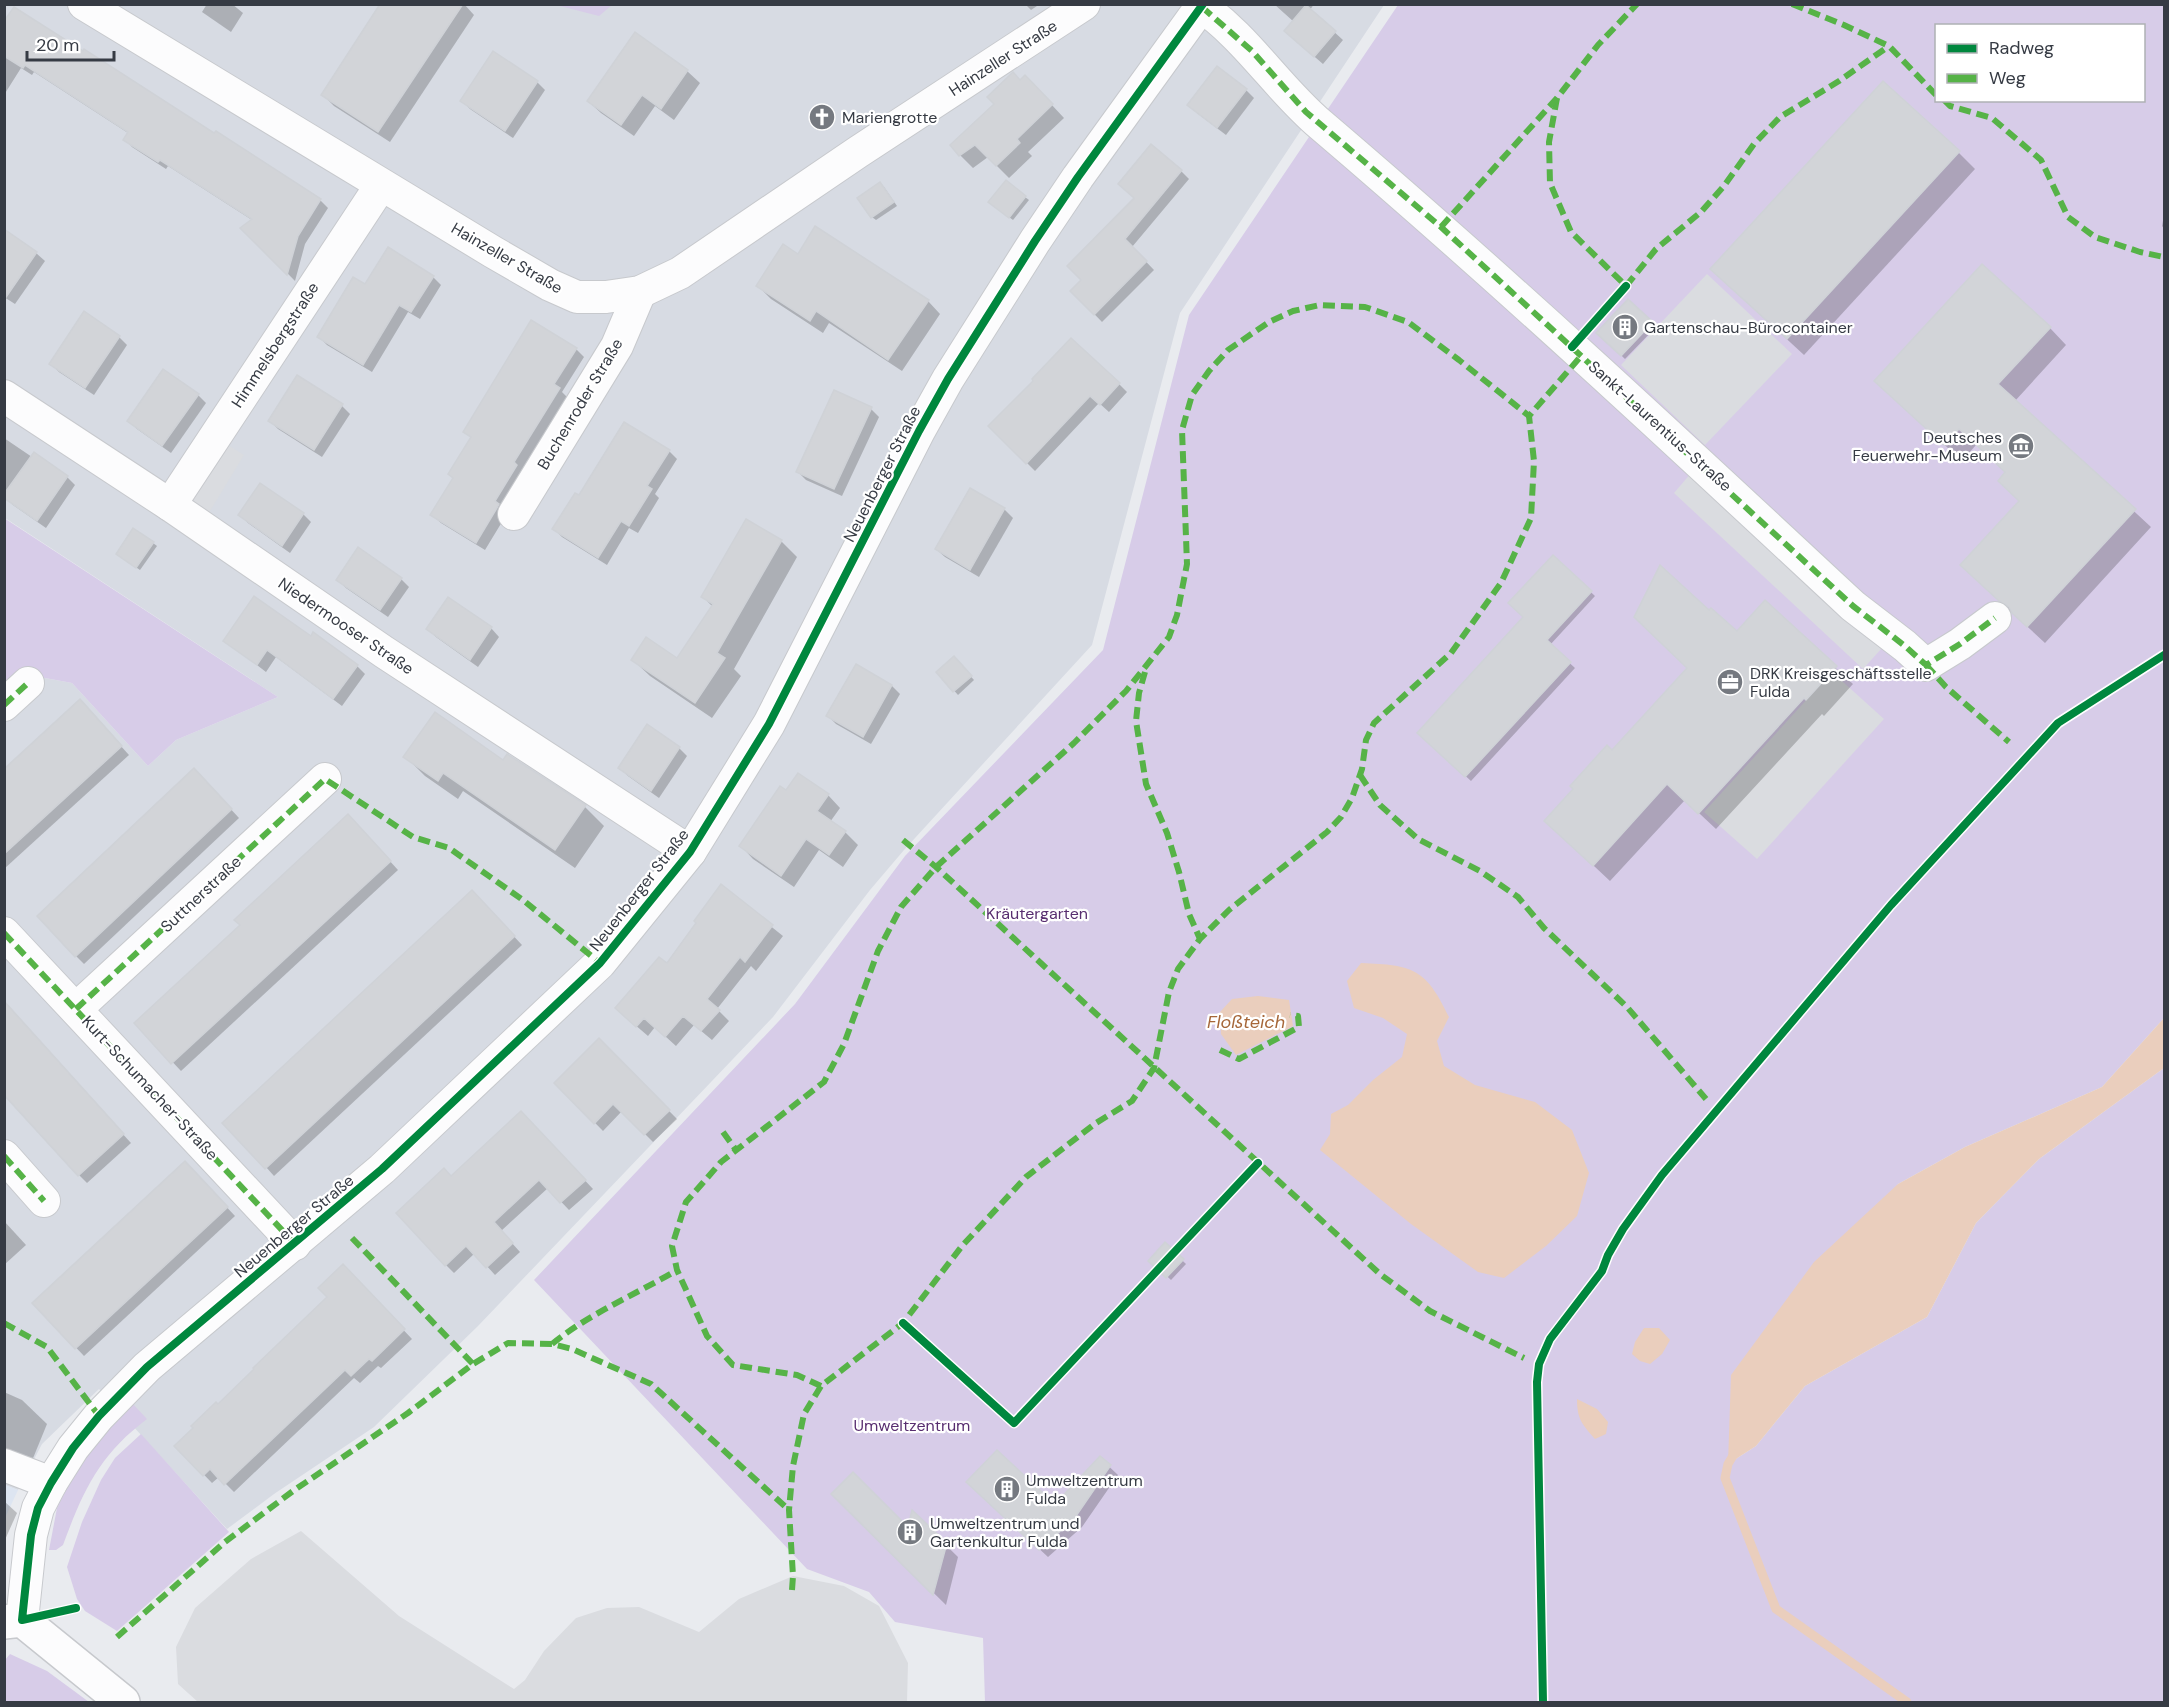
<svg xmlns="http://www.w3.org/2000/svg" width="2169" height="1707" viewBox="0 0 2169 1707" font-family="'DM Sans',sans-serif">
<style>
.residential{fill:#d7dbe3}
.commercial{fill:#dde5f1}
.green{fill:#d7cce8;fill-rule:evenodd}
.parking{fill:#dadce0}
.water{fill:#eacebd}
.shadow{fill:#0003}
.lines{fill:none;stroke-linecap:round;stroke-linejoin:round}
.stream{stroke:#eacebd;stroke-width:9}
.building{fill:#d2d4d8;stroke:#cfd2d7;stroke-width:1.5}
.minor-casing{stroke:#c7c9cd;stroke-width:34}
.tertiary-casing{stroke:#c7c9cd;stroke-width:36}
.minor{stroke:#fcfcfd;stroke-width:32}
.tertiary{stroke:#fcfcfd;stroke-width:33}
.quiet{stroke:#56b347;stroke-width:6;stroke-dasharray:12 6;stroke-linecap:butt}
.cycleway-casing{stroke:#fff;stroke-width:11}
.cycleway{stroke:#00873e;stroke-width:8}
.labels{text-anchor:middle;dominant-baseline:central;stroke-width:4.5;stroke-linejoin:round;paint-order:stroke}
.street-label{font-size:16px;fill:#363b44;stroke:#fff}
.poi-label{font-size:16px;fill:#363b44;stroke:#fff;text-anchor:start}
.park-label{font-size:16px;fill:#582e70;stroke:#fff}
.water-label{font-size:18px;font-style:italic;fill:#a66739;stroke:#fff}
</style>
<rect width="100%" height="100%" fill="#e9ebef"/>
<!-- residential -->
<polygon class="residential" points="5,5 1384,5 1180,313 1092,645 904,850 870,890 773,1017 478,1326 374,1427 274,1494 227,1529 99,1389 42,1444 18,1490 5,1485 4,685 18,673 72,683 148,766 176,740 278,697 5,518"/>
<!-- commercial -->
<polygon class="commercial" points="5,1485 18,1490 5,1518"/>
<!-- green -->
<g class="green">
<polygon points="556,5 612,5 599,16"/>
<path d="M1398,5H2164V1018L2102,1087L1965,1147L1898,1184L1728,1464L1756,1446L1805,1386L1927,1317L1976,1223L2039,1159L2164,1068V1702H985L983,1638L895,1622L869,1592L807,1569L534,1280L795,1004L905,856L1103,650L1189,315ZM1936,26H2144V100H1936Z"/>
<polygon points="4,518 278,697 176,740 148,766 72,683 18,673 5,685"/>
<path d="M131,1402L147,1419C99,1455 83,1491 63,1545L56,1550H49L57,1508L77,1467Z"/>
<polygon points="141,1434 229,1532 117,1631 85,1611 77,1599 67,1567 82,1522 101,1480 115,1458"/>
<polygon points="10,1654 47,1671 89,1702 5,1702 5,1660"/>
</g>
<!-- parking -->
<g class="parking">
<polygon points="1707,274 1792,354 1705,445 1621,365"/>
<polygon points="223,442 244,455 207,516 186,503"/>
<polygon points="1692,472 1882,648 1863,669 1674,493"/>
<polygon points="1832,672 1884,719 1757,859 1704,812"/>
<polygon points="301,1531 399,1616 514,1689 525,1680 544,1651 576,1618 607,1608 639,1607 699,1632 739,1599 793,1576 844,1586 879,1606 908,1663 907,1702 198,1702 178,1684 176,1647 195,1608 251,1559"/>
</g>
<!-- water -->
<g class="water">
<path d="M1361,963C1414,965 1426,969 1449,1017L1437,1041L1444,1066L1475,1085L1535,1102L1572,1130L1589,1173L1577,1216L1546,1246L1504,1278L1478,1272L1411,1224L1320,1150L1330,1134L1331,1114L1348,1105L1373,1080L1402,1057L1407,1034L1383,1018L1354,1008L1347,981Z"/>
<polygon points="1258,996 1289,1000 1293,1026 1236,1055 1221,1034 1220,1012 1232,999"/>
<polygon points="2164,1018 2164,1068 2039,1159 1976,1223 1927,1317 1805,1386 1756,1446 1728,1464 1731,1375 1814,1262 1898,1184 1965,1147 2102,1087"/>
<polygon points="1644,1328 1659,1328 1670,1340 1662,1354 1650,1364 1640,1361 1632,1354 1635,1342"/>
<path d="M1577,1399L1597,1409L1608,1422L1606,1434L1595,1439C1582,1424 1577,1419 1577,1399Z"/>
</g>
<!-- shadow -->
<g class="shadow">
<polygon points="207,4 232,4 243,13 231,32 202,12"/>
<polygon points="382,4 464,4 474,15 390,142 334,106 323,95"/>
<polygon points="1025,4 1040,4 1031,10"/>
<polygon points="1274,4 1314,4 1310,10 1343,40 1323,64 1294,39 1294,22"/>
<polygon points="4,23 214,135 216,133 320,200 328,208 305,244 295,281 243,228 252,220 168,166 166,169 132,147 125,139 128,133 34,72 32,75 21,68 4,95"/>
<polygon points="494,53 537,82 545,90 513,138 470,109 462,101"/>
<polygon points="687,71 700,83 674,120 655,106 634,136 601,113 588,101"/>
<polygon points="1020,81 1037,89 1064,118 1028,152 1032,156 1009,178 988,157 973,168 960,155"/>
<polygon points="1246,90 1254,98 1226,135 1197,113"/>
<polygon points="1958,152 1975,169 1804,355 1729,286"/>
<polygon points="1181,171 1189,179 1132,247 1154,270 1102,322 1072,291"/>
<polygon points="884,187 897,206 876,220 872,217"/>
<polygon points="1025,197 1029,200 1013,220 994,206"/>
<polygon points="2164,215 2164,229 2162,226"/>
<polygon points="4,231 36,253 45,261 15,304 4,297"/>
<polygon points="798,256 928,301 940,314 902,371 829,323 823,333 771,299 758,286"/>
<polygon points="433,277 441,285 420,319 408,312 372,372 327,345 319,337 365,287"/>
<polygon points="1628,301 1656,327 1625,359 1598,333"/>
<polygon points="2050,328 2066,345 2015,401 2151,527 2045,643 1979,582 2021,501 2006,473 1976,445 1962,461 1893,397"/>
<polygon points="119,337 127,345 94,395 59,372 51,364"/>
<polygon points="576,349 584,357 562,392 567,397 521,471 525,474 505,517 485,550 441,523 432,515 454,479 472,438 465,431"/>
<polygon points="298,377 342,406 350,414 322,457 278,429 270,421"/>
<polygon points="1119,384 1127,392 1109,412 1099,403 1035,471 990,426"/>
<polygon points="198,395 206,403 171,453 137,429 129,421"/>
<polygon points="871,409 879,417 842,496 806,480 798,472"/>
<polygon points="4,438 32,457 34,454 67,477 75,485 46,528 13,505 5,497"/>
<polygon points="669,451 677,459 655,494 659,498 638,533 629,528 607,565 562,537 554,529 580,497"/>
<polygon points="970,490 1005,510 1013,518 979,577 945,557 936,549"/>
<polygon points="303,514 311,522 290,553 248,523 240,515"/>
<polygon points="781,541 797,557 734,669 741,676 712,718 650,676 633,660 678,660 713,607 703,597"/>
<polygon points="153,543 157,546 140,570 121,557"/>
<polygon points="1553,557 1595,596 1550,645 1575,668 1471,781 1419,733 1525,617"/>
<polygon points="401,579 409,587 388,617 346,588 338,580"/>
<polygon points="449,599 491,628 499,637 478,667 436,637 428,629"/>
<polygon points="1765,603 1853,684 1824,716 1822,714 1716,829 1685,800 1610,881 1563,837 1612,752 1689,668 1709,613 1737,634"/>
<polygon points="311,638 357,666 365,674 342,706 276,657 266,672 225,640"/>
<polygon points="954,658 974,680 958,695 938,672"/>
<polygon points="857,666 892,686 900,694 871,744 836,724 828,716"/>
<polygon points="88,710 129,755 4,869 4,771"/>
<polygon points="679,748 687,756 659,798 628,776 620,768"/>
<polygon points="405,756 503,762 508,756 585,807 604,826 575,868 463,791 458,799 425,776"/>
<polygon points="202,778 239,818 84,964 76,956"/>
<polygon points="787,792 828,795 840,808 830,822 845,832 858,845 843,867 819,850 794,887 753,859 741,846"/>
<polygon points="356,824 398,870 181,1071 136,1023 242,925"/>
<polygon points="722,887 783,936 756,971 751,966 717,1009 729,1021 712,1040 694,1025 676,1046 655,1027 648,1036 627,1018"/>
<polygon points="480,900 522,945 274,1176 266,1167"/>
<polygon points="4,1005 131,1143 87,1183 79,1175"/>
<polygon points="599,1040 677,1119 653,1142 622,1111 603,1131 556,1083"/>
<polygon points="529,1121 593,1189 569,1210 548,1188 501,1231 520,1252 495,1275 475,1253 454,1273 446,1265"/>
<polygon points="193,1171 235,1216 84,1356 34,1303"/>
<polygon points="4,1221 26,1245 4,1265"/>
<polygon points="1165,1244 1186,1264 1171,1280 1150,1260"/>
<polygon points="343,1266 412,1339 381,1368 378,1366 360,1383 354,1378 234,1492 219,1477 212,1483 176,1446 329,1297"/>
<polygon points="4,1392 22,1400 47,1424 29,1468 4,1458"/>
<polygon points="1101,1459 1118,1475 1082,1527 1048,1557 976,1490 1055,1506"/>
<polygon points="833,1494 909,1530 913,1513 958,1557 946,1605"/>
<polygon points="4,1501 17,1513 4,1542"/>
</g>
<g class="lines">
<!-- stream -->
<polyline class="stream" points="1734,1454 1728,1464 1725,1478 1776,1609 1907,1702"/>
</g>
<!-- building -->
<g class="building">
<polygon points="380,4 463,4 378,132 321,95"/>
<polygon points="1306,5 1336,31 1314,57 1284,31"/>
<polygon points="14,7 83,51 84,49 214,133 216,131 321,199 298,236 287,275 240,228 252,219 160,160 158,162 123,140 128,132 25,65 23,68 4,56 4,21"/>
<polygon points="635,32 688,70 661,109 642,95 621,125 587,101"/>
<polygon points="493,51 538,81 505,131 460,101"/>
<polygon points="1217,66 1247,89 1217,128 1187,105"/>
<polygon points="1013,72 1020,80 1025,75 1053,104 1017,139 1020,143 996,166 975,145 959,156 950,145 994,104 987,97"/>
<polygon points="1883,81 1960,151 1787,339 1710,269"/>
<polygon points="1151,144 1182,170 1125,239 1147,261 1094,315 1070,291 1081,280 1067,266 1134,198 1118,184"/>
<polygon points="1006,180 1026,196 1009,218 988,202"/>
<polygon points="880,182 894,202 871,218 857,198"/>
<polygon points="815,226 929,300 888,360 816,311 810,321 756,286 783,244 798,254"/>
<polygon points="4,229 37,252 4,300"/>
<polygon points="388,247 434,276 411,312 399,305 363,365 317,337 353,277 365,284"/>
<polygon points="1982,264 2051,327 1998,384 2136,509 2027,627 2012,613 2009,607 1999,601 1960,565 2019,501 1998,481 2005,472 1959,429 1944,445 1874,381"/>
<polygon points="1628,299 1653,322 1621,356 1596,333"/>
<polygon points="84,311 120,336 85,388 49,364"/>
<polygon points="531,320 577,348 554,384 560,388 514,462 517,465 495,501 499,504 497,508 476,543 430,515 453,478 448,474 471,437 463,432"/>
<polygon points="1071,338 1120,383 1100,405 1090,396 1026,464 988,426 1033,381 1032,379"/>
<polygon points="163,369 199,394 162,446 127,421"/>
<polygon points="297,375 343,404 314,450 268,421"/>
<polygon points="834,390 872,407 834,489 796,472"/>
<polygon points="624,422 670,450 647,486 652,489 629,526 621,521 598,558 552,529 575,493 579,495"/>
<polygon points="34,452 68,476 37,521 4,498 4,494"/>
<polygon points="260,483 304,513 282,546 238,515"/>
<polygon points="970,488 1005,508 970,570 935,549"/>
<polygon points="746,519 782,540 717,653 725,658 695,703 631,660 646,637 677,658 713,604 701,597"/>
<polygon points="133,528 154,542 136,568 116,554"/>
<polygon points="358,547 402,578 380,610 336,580"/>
<polygon points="1553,555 1592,591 1547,640 1571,662 1465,777 1417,733 1523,617 1508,603"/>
<polygon points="1660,565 1709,610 1711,608 1737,631 1765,600 1837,666 1806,700 1804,698 1698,814 1667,784 1593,866 1544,821 1573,789 1570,786 1607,745 1612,750 1687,668 1634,617"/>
<polygon points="254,596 311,636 313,632 358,665 333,699 267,650 257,665 223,641"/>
<polygon points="448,597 492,627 470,660 426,629"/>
<polygon points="954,656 972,676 953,692 936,672"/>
<polygon points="856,664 892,685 863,737 826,716"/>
<polygon points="80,699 122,746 4,854 4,769"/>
<polygon points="435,712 503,760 507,754 586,805 555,850 443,773 438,781 403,757"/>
<polygon points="647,724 680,747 651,791 618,768"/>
<polygon points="194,768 232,809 75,957 37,916"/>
<polygon points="798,773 829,794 817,811 846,831 829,855 806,839 781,876 739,846 780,786 786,790"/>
<polygon points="348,814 391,861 171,1064 134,1023 240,925 234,920"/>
<polygon points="721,884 773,925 745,962 740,957 707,999 720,1010 701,1031 683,1016 665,1037 644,1018 636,1027 615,1008 659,957 667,963 696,923 694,921"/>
<polygon points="472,890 515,936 265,1169 222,1123"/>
<polygon points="4,1001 124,1134 78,1176 4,1095"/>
<polygon points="599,1038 670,1110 644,1135 613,1104 594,1124 554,1083"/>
<polygon points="521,1111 586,1180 560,1203 539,1180 494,1222 513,1243 486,1268 466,1246 445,1266 396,1213 444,1168 451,1176"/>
<polygon points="185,1161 228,1207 75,1349 32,1303"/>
<polygon points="1165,1242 1184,1259 1166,1278 1148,1261"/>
<polygon points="343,1264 405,1329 372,1361 369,1359 351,1376 345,1370 224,1485 210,1469 203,1476 174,1446 193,1428 191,1426 216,1402 218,1404 254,1369 253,1368 327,1297 318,1288"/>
<polygon points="997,1450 1055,1504 1100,1456 1111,1465 1074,1519 1039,1550 966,1482"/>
<polygon points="853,1472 908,1527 912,1510 947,1543 933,1595 831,1494"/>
</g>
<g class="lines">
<defs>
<g id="minor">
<polyline points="84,4 493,252 550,285 577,297 606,297 640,292 680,273 858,152 1084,4"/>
<path d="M1198,4C1247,37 1277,88 1321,125C1503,280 1678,443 1853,606L1905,646L1926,665L1960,644L1995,618"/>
<polyline points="4,396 170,505 384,652 690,852"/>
<polyline points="170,505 381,185"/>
<polyline points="514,514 617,346 640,292"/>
<polyline points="4,705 28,683"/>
<polyline points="4,933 295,1244"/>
<polyline points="76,1009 325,779"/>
<polyline points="4,1156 44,1201"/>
<polyline points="4,1465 51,1483"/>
<polyline points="22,1620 31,1535 38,1508 51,1483 73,1448 99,1416 147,1367 382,1169 600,963 690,852 769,724 919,431 948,379 1035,241 1078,177 1203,4"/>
</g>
<polyline id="tertiary" points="4,1622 22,1620 123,1702"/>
</defs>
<!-- minor casing -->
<use href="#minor" class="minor-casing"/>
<!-- tertiary casing -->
<use href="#tertiary" class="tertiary-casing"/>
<!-- minor -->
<use href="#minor" class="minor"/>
<!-- tertiary -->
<use href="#tertiary" class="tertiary"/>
<!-- quiet -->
<g class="quiet">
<polyline points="1792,4 1844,25 1889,46 1936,95"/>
<polyline points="1202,7 1252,51 1306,112 1441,227 1853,606 1905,646 1926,665 1960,644 1995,618"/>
<polyline points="1557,98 1549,142 1550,183 1571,232 1626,286 1656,249 1701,212 1724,186 1754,144 1780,117 1839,81 1889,46"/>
<polyline points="1944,100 1950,106 1992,118 2041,160 2068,217 2095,237 2140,252 2164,257"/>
<polyline points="1441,227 1557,98 1598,45 1637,4"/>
<polyline points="1926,665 1946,687 2009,742"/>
<polyline points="1145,672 1139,693 1136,721 1146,784 1167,833 1179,872 1189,914 1200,939"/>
<polyline points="4,705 28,683"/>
<polyline points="1360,775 1380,805 1418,839 1480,871 1518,897 1544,928 1627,1007 1706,1099"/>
<polyline points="903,840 936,867 1380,1274 1430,1311 1524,1358"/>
<polyline points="4,933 295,1244"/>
<polyline points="76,1009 325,779 413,837 449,848 523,900 600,963"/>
<polyline points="1220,1050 1239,1059 1299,1027 1298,1016 1290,1015"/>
<polyline points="723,1132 736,1150"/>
<polyline points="4,1156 44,1201"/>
<polyline points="352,1238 473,1364"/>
<polyline points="4,1323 47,1347 99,1416"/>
<path d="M552,1344C590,1313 635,1295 677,1270"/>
<polyline points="821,1386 797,1375 733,1365 707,1336 677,1270 672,1246 686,1202 721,1162 824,1082 844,1044 878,951 901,907 936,867 1074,743 1126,691 1169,637 1177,615 1187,564 1182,430 1192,395 1209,371 1228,350 1269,322 1293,311 1320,305 1365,307 1408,322 1459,360 1529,416"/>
<polyline points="792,1590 793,1576 789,1510 793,1466 804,1414 821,1386 903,1323 962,1246 1026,1177 1096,1123 1132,1101 1154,1068 1169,992 1178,969 1200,939 1229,910 1327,832 1341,817 1352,798 1362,769 1366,740 1374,723 1451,653 1501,583 1531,518 1534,461 1529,416 1582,355"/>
<polyline points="117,1637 225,1542 293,1491 408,1413 473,1364 508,1343 552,1344 572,1349 651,1384 789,1510"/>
</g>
<defs>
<g id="cycleway">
<polyline points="1572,347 1626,286"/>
<polyline points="903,1323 1014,1423 1258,1163"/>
<polyline points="76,1608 22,1620 31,1535 38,1508 51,1483 73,1448 99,1416 147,1367 382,1169 600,963 690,852 769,724 919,431 948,379 1035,241 1078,177 1203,4"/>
<polyline points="1543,1702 1537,1382 1539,1364 1550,1339 1602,1271 1608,1255 1623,1229 1662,1175 1891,905 2058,723 2164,655"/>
</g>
</defs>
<!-- cycleway casing -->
<use href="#cycleway" class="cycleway-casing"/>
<!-- cycleway -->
<use href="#cycleway" class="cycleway"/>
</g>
<!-- icons -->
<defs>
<symbol id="church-disc" viewBox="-11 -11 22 22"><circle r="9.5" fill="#757980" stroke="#fff"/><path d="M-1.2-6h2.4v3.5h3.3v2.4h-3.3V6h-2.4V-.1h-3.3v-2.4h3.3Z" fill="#fff"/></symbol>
<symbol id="building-disc" viewBox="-11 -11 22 22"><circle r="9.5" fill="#757980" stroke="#fff"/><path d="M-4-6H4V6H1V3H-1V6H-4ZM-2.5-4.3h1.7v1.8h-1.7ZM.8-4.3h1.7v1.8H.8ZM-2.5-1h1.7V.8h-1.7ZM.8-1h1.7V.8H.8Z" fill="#fff"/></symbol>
<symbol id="museum-disc" viewBox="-11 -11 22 22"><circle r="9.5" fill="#757980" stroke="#fff"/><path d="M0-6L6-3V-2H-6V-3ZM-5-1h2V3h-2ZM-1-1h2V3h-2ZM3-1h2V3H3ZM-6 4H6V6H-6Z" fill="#fff"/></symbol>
<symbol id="office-disc" viewBox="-11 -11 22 22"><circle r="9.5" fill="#757980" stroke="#fff"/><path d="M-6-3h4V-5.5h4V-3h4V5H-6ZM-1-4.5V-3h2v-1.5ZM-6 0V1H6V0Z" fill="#fff"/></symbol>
</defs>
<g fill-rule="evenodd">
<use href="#church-disc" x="807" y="102" width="30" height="30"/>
<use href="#building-disc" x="1610" y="312" width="30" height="30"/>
<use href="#museum-disc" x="2006" y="431" width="30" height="30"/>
<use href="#office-disc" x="1715" y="667" width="30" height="30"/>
<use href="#building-disc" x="992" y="1474" width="30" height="30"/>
<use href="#building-disc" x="895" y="1517" width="30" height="30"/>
</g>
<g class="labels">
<!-- street labels -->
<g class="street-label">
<text transform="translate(1003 58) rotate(-33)">Hainzeller Straße</text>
<text transform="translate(507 258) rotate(30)">Hainzeller Straße</text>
<text transform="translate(275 345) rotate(-57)">Himmelsbergstraße</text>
<text transform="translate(580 404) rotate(-59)">Buchenroder Straße</text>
<text transform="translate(1660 426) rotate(42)">Sankt-Laurentius-Straße</text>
<text transform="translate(882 474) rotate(-63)">Neuenberger Straße</text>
<text transform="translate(346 626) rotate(34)">Niedermooser Straße</text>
<text transform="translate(639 890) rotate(-52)">Neuenberger Straße</text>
<text transform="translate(201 894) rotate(-43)">Suttnerstraße</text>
<text transform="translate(150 1088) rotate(47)">Kurt-Schumacher-Straße</text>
<text transform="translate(294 1226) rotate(-40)">Neuenberger Straße</text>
</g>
<!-- poi labels -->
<g class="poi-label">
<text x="842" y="117">Mariengrotte</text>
<text x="1644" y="327">Gartenschau-Bürocontainer</text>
<text x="2002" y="437" text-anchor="end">Deutsches<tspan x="2002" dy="18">Feuerwehr-Museum</tspan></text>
<text x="1750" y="673">DRK Kreisgeschäftsstelle<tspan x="1750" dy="18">Fulda</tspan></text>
<text x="1026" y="1480">Umweltzentrum<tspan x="1026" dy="18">Fulda</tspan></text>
<text x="930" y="1523">Umweltzentrum und<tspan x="930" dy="18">Gartenkultur Fulda</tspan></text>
</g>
<!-- park labels -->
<g class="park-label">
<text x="1037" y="913">Kräutergarten</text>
<text x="912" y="1425">Umweltzentrum</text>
</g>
<!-- water labels -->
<g class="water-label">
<text x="1246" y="1022">Floßteich</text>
</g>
</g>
<!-- border -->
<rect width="2169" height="1707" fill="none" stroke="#363b44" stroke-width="12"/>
<!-- legend -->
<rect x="1935" y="24" width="210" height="78" fill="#ffffff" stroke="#afb1b4" stroke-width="1.5"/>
<rect x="1947" y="44" width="30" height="9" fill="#00873e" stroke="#afb1b4" stroke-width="1.5"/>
<text x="1989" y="54" font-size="18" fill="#363b44">Radweg</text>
<rect x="1947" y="74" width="30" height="9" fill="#56b347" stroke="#afb1b4" stroke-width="1.5"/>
<text x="1989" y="84" font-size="18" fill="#363b44">Weg</text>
<!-- scale -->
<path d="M27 51v9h87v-9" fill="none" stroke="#363b44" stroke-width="3"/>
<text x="36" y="51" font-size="18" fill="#363b44" stroke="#ffffff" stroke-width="4.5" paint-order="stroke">20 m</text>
</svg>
